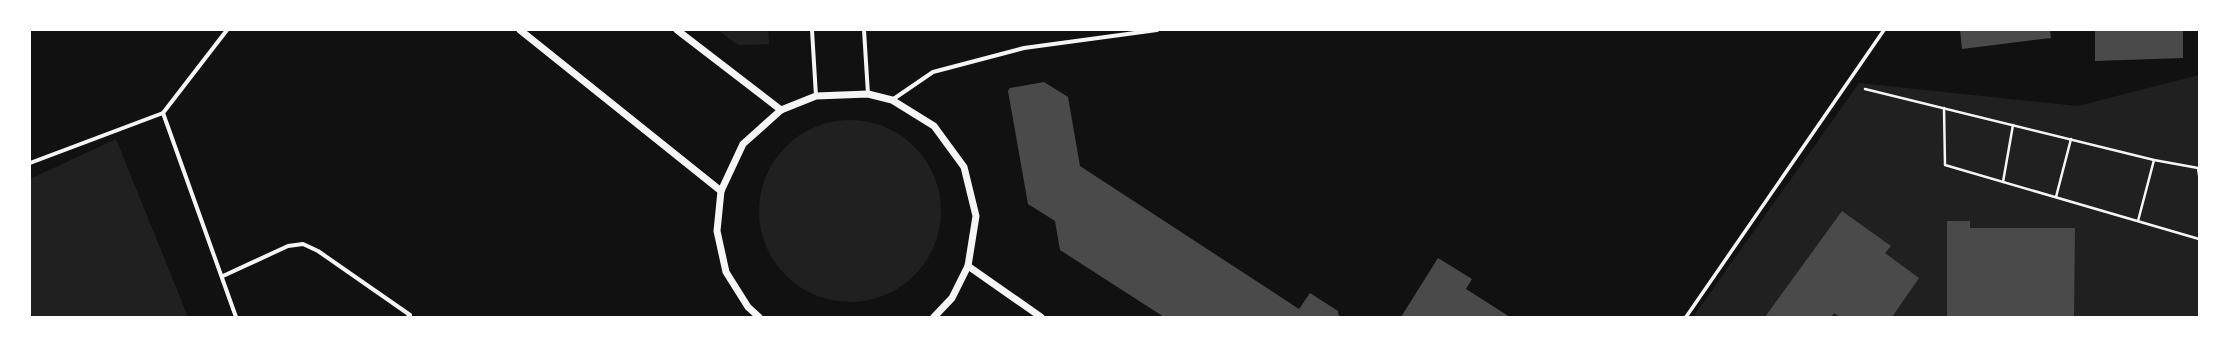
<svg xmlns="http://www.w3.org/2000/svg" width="2229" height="347" viewBox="0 0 2229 347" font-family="'Nunito Sans',sans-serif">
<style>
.green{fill:#202020}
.building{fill:#4a4a4a}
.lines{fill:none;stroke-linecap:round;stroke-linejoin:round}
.path{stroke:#f5f5f5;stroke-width:2.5}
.pedestrian{stroke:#f5f5f5;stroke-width:3.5}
.minor{stroke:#f5f5f5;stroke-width:4}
.tertiary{stroke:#f5f5f5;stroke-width:7}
</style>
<rect width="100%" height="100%" fill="#111"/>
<!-- green -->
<g class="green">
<polygon points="718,30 768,30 769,44 738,45"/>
<polygon points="2199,75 2199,317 1693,317 1859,83 2078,106"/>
<circle cx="850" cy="211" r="91"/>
<polygon points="116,139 188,317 30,317 30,179"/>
</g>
<!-- building -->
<g class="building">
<polygon points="1960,30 2050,30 2051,38 1962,49"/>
<polygon points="2095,30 2183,30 2183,58 2095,61"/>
<polygon points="1044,82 1068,97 1080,166 1299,309 1310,293 1338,311 1339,317 1164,317 1060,250 1055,221 1028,204 1008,91 1010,88"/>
<polygon points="1842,211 1891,246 1885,253 1919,278 1892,317 1840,317 1834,313 1831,317 1765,317"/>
<polygon points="1947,221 1970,221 1970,228 2075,228 2074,317 1947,317"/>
<polygon points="1438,258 1472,279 1466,289 1510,317 1401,317"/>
</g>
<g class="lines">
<!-- path -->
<g class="path">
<polyline points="1865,89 2154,160 2198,168 2199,175"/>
<polyline points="1944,108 1945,165 2199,239"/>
<polyline points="2003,182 2013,125"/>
<polyline points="2056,197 2071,139"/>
<polyline points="2138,221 2154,160"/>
</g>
<!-- pedestrian -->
<polyline class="pedestrian" points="1686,317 1884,30"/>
<!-- minor -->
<g class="minor">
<polyline points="812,30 816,96"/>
<polyline points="864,30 868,94"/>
<polyline points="892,100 933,72 1024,48 1157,30"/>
<polyline points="163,113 236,317"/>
<polyline points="30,163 163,113 227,30"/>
<polyline points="223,276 288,246 303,244 318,251 410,315 408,317"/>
</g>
<!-- tertiary -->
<g class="tertiary">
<polyline points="520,30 721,191"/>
<polyline points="677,30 781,110"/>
<polyline points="968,266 1041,317"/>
<polyline points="759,317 748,307 726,272 717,231 721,191 743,144 781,110 816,96 868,94 892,100 934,126 964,167 976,216 968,266 952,298 934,317"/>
</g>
</g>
<!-- border -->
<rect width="2229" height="347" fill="none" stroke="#ffffff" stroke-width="62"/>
</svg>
